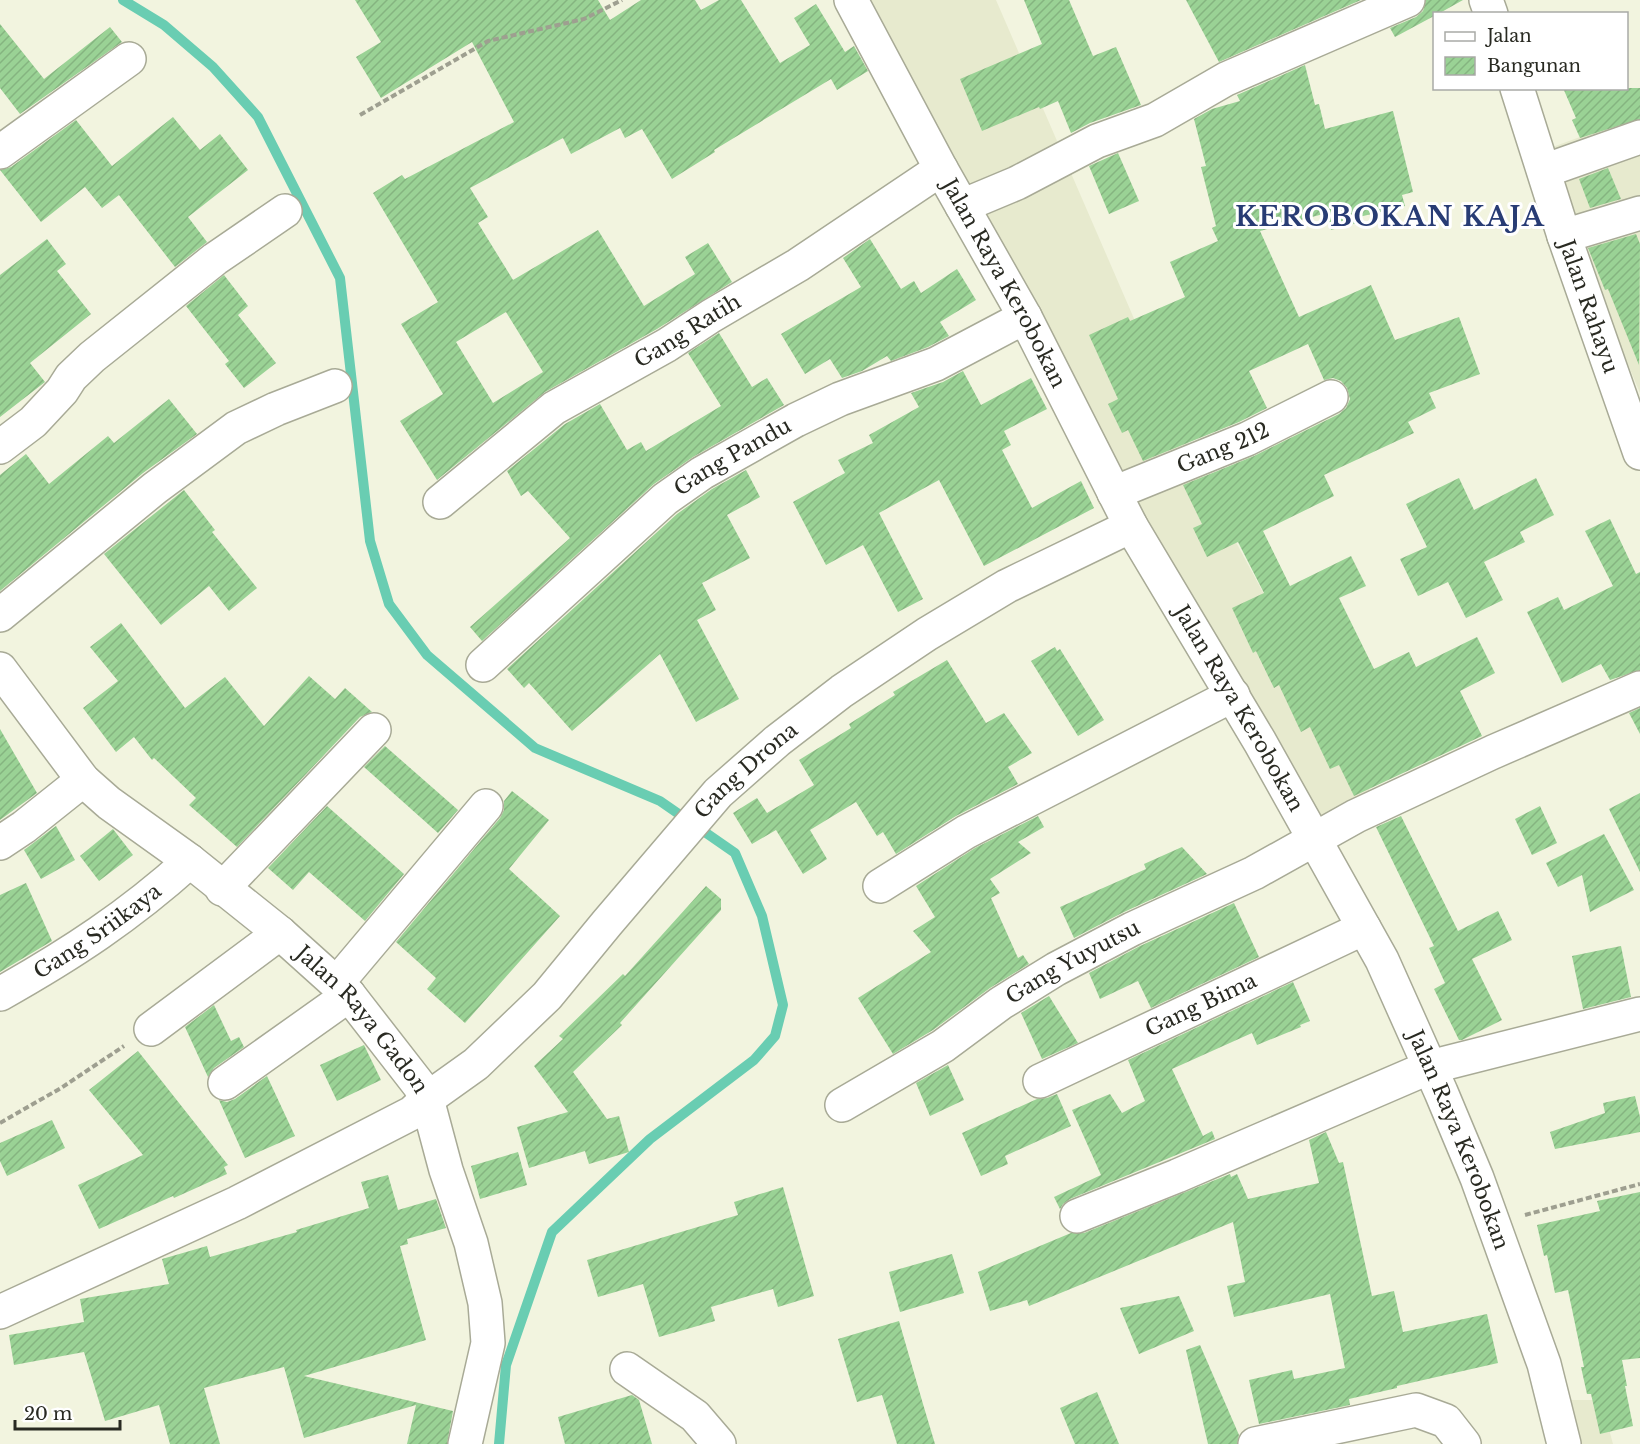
<svg xmlns="http://www.w3.org/2000/svg" width="1640" height="1444" viewBox="0 0 1640 1444" font-family="'Libre Baskerville',serif">
<style>
.built{fill:#e7eace}
.lines{fill:none;stroke-linecap:round;stroke-linejoin:round}
.stream{stroke:#69cdb2;stroke-width:10}
.building{fill:url(#building-hatch);fill-rule:evenodd}
.minor-casing{stroke:#a8aa96;stroke-width:36}
.major-casing{stroke:#a8aa96;stroke-width:36}
.path{stroke:#9e9f90;stroke-width:4;stroke-dasharray:6 3;stroke-linecap:butt}
.minor{stroke:#fff;stroke-width:33}
.major{stroke:#fff;stroke-width:33}
.labels{text-anchor:middle;dominant-baseline:central;stroke-width:6;stroke-linejoin:round;paint-order:stroke}
.street-label{font-size:21px;fill:#292a22;stroke:#fff}
.district-label{font-size:27px;font-weight:bold;letter-spacing:1.5px;fill:#283c74;stroke:#fff}
</style>
<defs>
<pattern id="building-hatch" width="6" height="6" patternUnits="userSpaceOnUse" patternTransform="scale(1.5)"><rect width="6" height="6" fill="#9ad295"/><path d="M-1 1l2-2M0 6l6-6M5 7l2-2" fill="none" stroke="#85b480"/></pattern>
</defs>
<rect width="100%" height="100%" fill="#f2f4df"/>
<!-- built -->
<g class="built">
<polygon points="865,0 996,0 1210,494 1382,813 1326,852"/>
<polygon points="1640,115 1640,393 1539,152"/>
<polygon points="1557,1400 1601,1400 1613,1444 1568,1444"/>
</g>
<g class="lines">
<!-- stream -->
<polyline class="stream" points="123,0 164,25 213,67 258,117 340,278 370,541 389,604 427,655 535,748 660,801 735,853 762,916 783,1005 775,1036 754,1060 650,1139 552,1232 506,1365 499,1444"/>
</g>
<!-- building -->
<g class="building">
<path d="M355,0H598L610,20L641,0H695L701,10L719,0H741L780,63L810,45L794,18L816,4L845,52L854,46L868,71L837,90L831,79L714,150L715,152L672,179L642,129L625,138L620,128L571,154L563,138L470,188L488,217L478,223L513,280L598,230L644,306L695,274L685,257L708,243L732,282L657,329L545,392L437,480L400,421L443,394L401,324L438,302L373,193L402,175L405,179L514,122L472,42L381,98L356,57L381,42ZM506,312L543,372L493,403L456,342Z"/>
<polygon points="1024,0 1069,0 1093,56 1116,47 1141,105 1090,123 1071,133 1058,101 1040,109 1039,107 982,131 960,79 1042,44"/>
<polygon points="1186,0 1361,0 1219,62"/>
<polygon points="1426,0 1463,0 1438,14 1434,14 1434,16 1395,37 1390,28 1416,17 1423,11"/>
<polygon points="0,24 44,79 110,27 122,42 20,114 0,88"/>
<polygon points="1305,65 1315,105 1319,104 1325,129 1393,111 1413,192 1402,195 1405,206 1359,217 1361,222 1331,230 1327,213 1260,231 1299,317 1371,285 1395,340 1459,317 1480,374 1429,393 1436,408 1408,422 1414,433 1324,475 1334,496 1263,531 1290,586 1351,556 1366,586 1339,598 1374,669 1409,652 1416,667 1477,637 1495,673 1460,691 1482,736 1354,796 1339,765 1330,769 1310,727 1301,732 1279,685 1274,688 1256,651 1253,653 1232,608 1264,593 1238,542 1207,557 1193,528 1202,524 1183,485 1254,456 1339,414 1346,408 1350,399 1347,388 1341,381 1333,378 1324,380 1308,344 1249,371 1267,408 1239,422 1143,461 1128,430 1122,433 1108,404 1118,399 1089,335 1128,317 1130,321 1185,297 1170,262 1218,241 1212,228 1216,226 1201,167 1206,166 1194,119 1212,109 1240,101 1237,95"/>
<polygon points="1563,88 1640,88 1640,119 1580,138 1572,120 1576,118"/>
<polygon points="173,117 200,150 220,134 248,170 188,217 207,242 175,267 119,195 102,208 85,187 41,222 0,170 11,167 76,120 112,166"/>
<polygon points="1118,153 1139,201 1109,214 1089,166"/>
<polygon points="1608,168 1621,199 1590,208 1579,179"/>
<polygon points="1636,234 1640,244 1639,365 1608,289 1605,290 1588,248"/>
<polygon points="47,239 66,264 57,271 91,314 30,363 45,382 0,417 0,275"/>
<polygon points="870,239 901,289 914,281 921,293 957,269 976,300 940,322 949,336 928,347 891,361 887,356 862,371 842,378 830,359 805,374 781,334 861,287 843,258"/>
<polygon points="224,275 248,306 238,315 276,363 244,388 225,364 229,361 186,306"/>
<polygon points="719,333 752,387 767,378 784,405 693,457 654,484 482,641 470,627 570,538 528,491 521,496 507,471 565,424 600,404 627,450 641,442 646,451 721,406 688,353"/>
<polygon points="963,371 981,405 1031,378 1047,409 1004,431 1011,445 1002,450 1032,508 1081,481 1094,508 984,566 939,480 879,513 923,599 898,612 863,545 826,565 793,502 845,473 838,460 873,443 869,435 919,407 911,393 943,382"/>
<polygon points="169,399 197,434 143,473 0,591 0,475 26,454 49,484 108,436 114,443"/>
<polygon points="746,470 760,497 727,515 750,558 702,583 716,610 697,620 739,699 696,722 660,654 572,731 529,683 524,688 507,669 677,514 712,489"/>
<polygon points="1459,478 1474,510 1536,478 1554,515 1520,532 1525,542 1484,562 1503,600 1466,618 1448,582 1418,596 1400,559 1427,547 1406,504"/>
<polygon points="184,490 215,530 212,532 257,588 229,611 209,586 161,625 104,554"/>
<polygon points="1610,519 1636,574 1640,572 1640,670 1610,680 1601,664 1562,683 1527,612 1558,597 1564,610 1613,586 1585,531"/>
<polygon points="121,623 185,708 225,677 264,726 309,676 335,699 345,688 372,712 360,717 237,847 189,805 196,798 154,758 152,760 134,737 116,752 83,708 118,681 90,647"/>
<polygon points="1055,647 1057,651 1060,649 1104,720 1078,736 1031,661"/>
<polygon points="947,660 986,723 1004,713 1032,753 1008,767 1018,784 956,816 896,854 883,832 877,836 856,802 810,830 827,859 803,874 776,830 752,844 733,813 757,798 767,813 814,785 799,760 851,728 849,724 895,695 893,692"/>
<polygon points="1640,708 1640,734 1629,713"/>
<polygon points="0,729 37,793 0,820"/>
<polygon points="385,746 458,810 438,833 364,767"/>
<polygon points="512,791 549,820 509,869 560,916 465,1023 427,989 436,978 396,942 500,818 504,810 504,801"/>
<polygon points="1640,793 1640,872 1609,809"/>
<polygon points="327,806 404,874 365,921 309,872 293,890 268,868"/>
<polygon points="1540,806 1557,843 1532,855 1515,819"/>
<polygon points="1038,816 1044,827 1018,842 1031,853 990,879 1000,893 991,898 1018,958 1023,955 1029,964 990,988 933,1030 893,1054 858,998 931,952 913,931 935,917 916,886 975,848"/>
<polygon points="1401,816 1458,931 1498,911 1512,940 1472,959 1502,1020 1462,1040 1459,1040 1434,989 1445,983 1429,948 1434,946 1376,827"/>
<polygon points="56,826 75,860 41,879 24,850"/>
<polygon points="113,829 133,855 99,881 80,856"/>
<polygon points="1604,834 1634,890 1590,912 1582,875 1558,887 1546,863"/>
<polygon points="1182,847 1207,874 1124,912 1074,938 1060,907 1146,869 1144,864"/>
<polygon points="26,883 52,941 0,972 0,895"/>
<polygon points="706,886 721,899 721,910 620,1023 622,1025 573,1072 607,1119 619,1116 629,1152 589,1164 585,1151 529,1168 517,1127 568,1112 534,1066 563,1039 559,1036 623,974 625,976"/>
<polygon points="1234,903 1259,957 1151,1008 1138,981 1100,999 1089,973 1140,946"/>
<polygon points="1621,946 1631,997 1583,1009 1572,956"/>
<polygon points="1293,982 1310,1021 1300,1025 1301,1027 1257,1045 1252,1033 1172,1069 1203,1136 1212,1131 1215,1139 1070,1199 1063,1204 1060,1209 1054,1197 1101,1175 1072,1110 1110,1094 1122,1113 1145,1101 1128,1060"/>
<polygon points="1049,996 1078,1043 1042,1059 1021,1013"/>
<polygon points="214,1005 231,1041 239,1037 244,1047 214,1068 208,1077 185,1027"/>
<polygon points="364,1045 381,1080 337,1101 320,1065"/>
<polygon points="138,1051 228,1165 224,1167 227,1174 174,1198 173,1196 99,1229 78,1185 143,1155 89,1090"/>
<polygon points="948,1065 964,1100 930,1116 916,1083"/>
<polygon points="267,1076 295,1136 245,1158 219,1100 227,1102 235,1099"/>
<polygon points="1057,1094 1071,1126 1005,1156 1008,1164 981,1176 962,1133 1037,1099 1047,1098"/>
<polygon points="1635,1096 1640,1117 1640,1132 1555,1149 1550,1132 1605,1113 1603,1103"/>
<polygon points="52,1120 65,1148 7,1176 0,1161 0,1143"/>
<polygon points="1326,1132 1339,1163 1343,1162 1372,1296 1394,1291 1403,1332 1487,1314 1498,1363 1397,1386 1397,1388 1349,1399 1350,1405 1259,1424 1249,1380 1292,1370 1294,1379 1345,1368 1330,1294 1234,1317 1227,1286 1245,1282 1233,1222 1029,1306 1027,1300 990,1311 978,1272 1071,1233 1084,1233 1230,1174 1231,1177 1237,1174 1248,1199 1319,1183 1309,1140"/>
<polygon points="518,1152 527,1185 480,1199 471,1166"/>
<polygon points="388,1175 398,1210 436,1199 446,1228 407,1239 408,1244 400,1246 426,1340 304,1376 453,1411 447,1444 407,1444 416,1405 304,1438 284,1367 204,1388 220,1444 170,1444 159,1405 105,1421 84,1352 14,1365 9,1335 84,1322 80,1299 169,1284 162,1259 207,1246 210,1257 297,1232 296,1230 369,1208 361,1182"/>
<polygon points="783,1187 814,1296 778,1307 773,1289 711,1307 715,1321 659,1337 643,1284 598,1297 587,1260 738,1215 734,1202"/>
<polygon points="1640,1192 1640,1358 1622,1360 1627,1386 1625,1386 1633,1426 1600,1434 1591,1394 1587,1394 1581,1367 1584,1367 1568,1290 1555,1293 1547,1255 1544,1256 1537,1225 1600,1211 1597,1201"/>
<polygon points="952,1254 964,1293 900,1312 889,1272"/>
<polygon points="1179,1296 1194,1331 1139,1354 1120,1308"/>
<polygon points="899,1321 923,1404 935,1444 897,1444 882,1395 857,1402 838,1339"/>
<polygon points="1200,1345 1239,1435 1237,1444 1208,1444 1186,1350"/>
<polygon points="1097,1392 1119,1444 1075,1444 1060,1408"/>
<polygon points="632,1395 639,1400 652,1444 565,1444 558,1417"/>
</g>
<g class="lines">
<defs>
<g id="minor">
<polyline points="1486,0 1491,14"/>
<path id="s1" d="M1517,88L1564,236L1640,453"/>
<polyline points="0,152 129,59"/>
<polyline points="1544,171 1640,137"/>
<polyline points="962,206 1017,183 1097,141 1155,120 1226,79 1408,0"/>
<polyline points="1564,236 1640,213"/>
<polyline points="0,447 33,422 62,391 71,377 92,357 215,259 285,211"/>
<path id="s2" d="M1114,493L1247,439L1331,397"/>
<path id="s3" d="M440,502L554,408L667,345L711,316L798,265L941,169"/>
<polyline points="0,615 155,488 236,428 276,409 335,386"/>
<path id="s4" d="M483,665L665,499L702,473L796,420L840,399L936,364L1025,317"/>
<path id="s5" d="M0,669L83,780L109,803L190,861L280,933L349,995L419,1085L427,1099L446,1170L471,1243L485,1303L488,1343L465,1444"/>
<polyline points="0,843 24,827 83,780"/>
<polyline points="880,886 966,832 1233,695"/>
<polyline points="222,889 374,730"/>
<polyline points="337,983 486,806"/>
<path id="s6" d="M0,994C71,954 129,916 190,861"/>
<polyline points="151,1029 280,933"/>
<path id="s7" d="M1040,1081L1364,928"/>
<polyline points="225,1083 349,995"/>
<path id="s8" d="M842,1105L943,1046L1001,1003L1056,969L1132,929L1254,873L1356,816L1493,752L1640,688"/>
<polyline points="1077,1216 1177,1176 1430,1067 1640,1014"/>
<path id="s9" d="M0,1312L237,1203L412,1113L427,1099L476,1064L547,996L607,923L718,793L777,741L842,691L927,634L1007,586L1131,526"/>
<polyline points="627,1369 695,1416 719,1444"/>
<polyline points="1255,1444 1416,1410 1446,1421 1464,1444"/>
</g>
<g id="major">
<path id="s10" d="M851,0L941,169L1025,317L1131,526L1260,742L1382,960L1441,1092L1477,1178L1544,1364L1564,1444"/>
</g>
</defs>
<!-- minor casing -->
<use href="#minor" class="minor-casing"/>
<!-- major casing -->
<use href="#major" class="major-casing"/>
<!-- path -->
<g class="path">
<polyline points="360,115 488,41 584,19 622,0"/>
<polyline points="0,1123 61,1088 124,1046"/>
<polyline points="1525,1215 1640,1184"/>
</g>
<!-- minor -->
<use href="#minor" class="minor"/>
<!-- major -->
<use href="#major" class="major"/>
</g>
<g class="labels">
<!-- street labels -->
<g class="street-label">
<text stroke="none"><textPath href="#s10" startOffset="322">Jalan Raya Kerobokan</textPath></text>
<text stroke="none"><textPath href="#s1" startOffset="230">Jalan Rahayu</textPath></text>
<text stroke="none"><textPath href="#s3" startOffset="302">Gang Ratih</textPath></text>
<text stroke="none"><textPath href="#s2" startOffset="118">Gang 212</textPath></text>
<text stroke="none"><textPath href="#s4" startOffset="326">Gang Pandu</textPath></text>
<text stroke="none"><textPath href="#s10" startOffset="808">Jalan Raya Kerobokan</textPath></text>
<text stroke="none"><textPath href="#s9" startOffset="938">Gang Drona</textPath></text>
<text stroke="none"><textPath href="#s6" startOffset="116">Gang Sriikaya</textPath></text>
<text stroke="none"><textPath href="#s8" startOffset="272">Gang Yuyutsu</textPath></text>
<text stroke="none"><textPath href="#s7" startOffset="178">Gang Bima</textPath></text>
<text stroke="none"><textPath href="#s5" startOffset="508">Jalan Raya Gadon</textPath></text>
<text stroke="none"><textPath href="#s10" startOffset="1293">Jalan Raya Kerobokan</textPath></text>
</g>
<!-- district labels -->
<g class="district-label">
<text x="1390" y="216">KEROBOKAN KAJA</text>
</g>
</g>
<!-- legend -->
<rect x="1433" y="12" width="195" height="78" fill="#ffffff" stroke="#a9aaa7" stroke-width="1.5"/>
<rect x="1445" y="32" width="30" height="9" fill="#ffffff" stroke="#a9aaa7" stroke-width="1.5"/>
<text x="1487" y="42" font-size="18" fill="#292a22">Jalan</text>
<rect x="1445" y="57" width="30" height="18" fill="url(#building-hatch)" stroke="#a9aaa7" stroke-width="1.5"/>
<text x="1487" y="72" font-size="18" fill="#292a22">Bangunan</text>
<!-- scale -->
<path d="M15 1420v9h105v-9" fill="none" stroke="#292a22" stroke-width="3"/>
<text x="24" y="1420" font-size="18" fill="#292a22" stroke="#ffffff" stroke-width="4.5" paint-order="stroke">20 m</text>
</svg>
